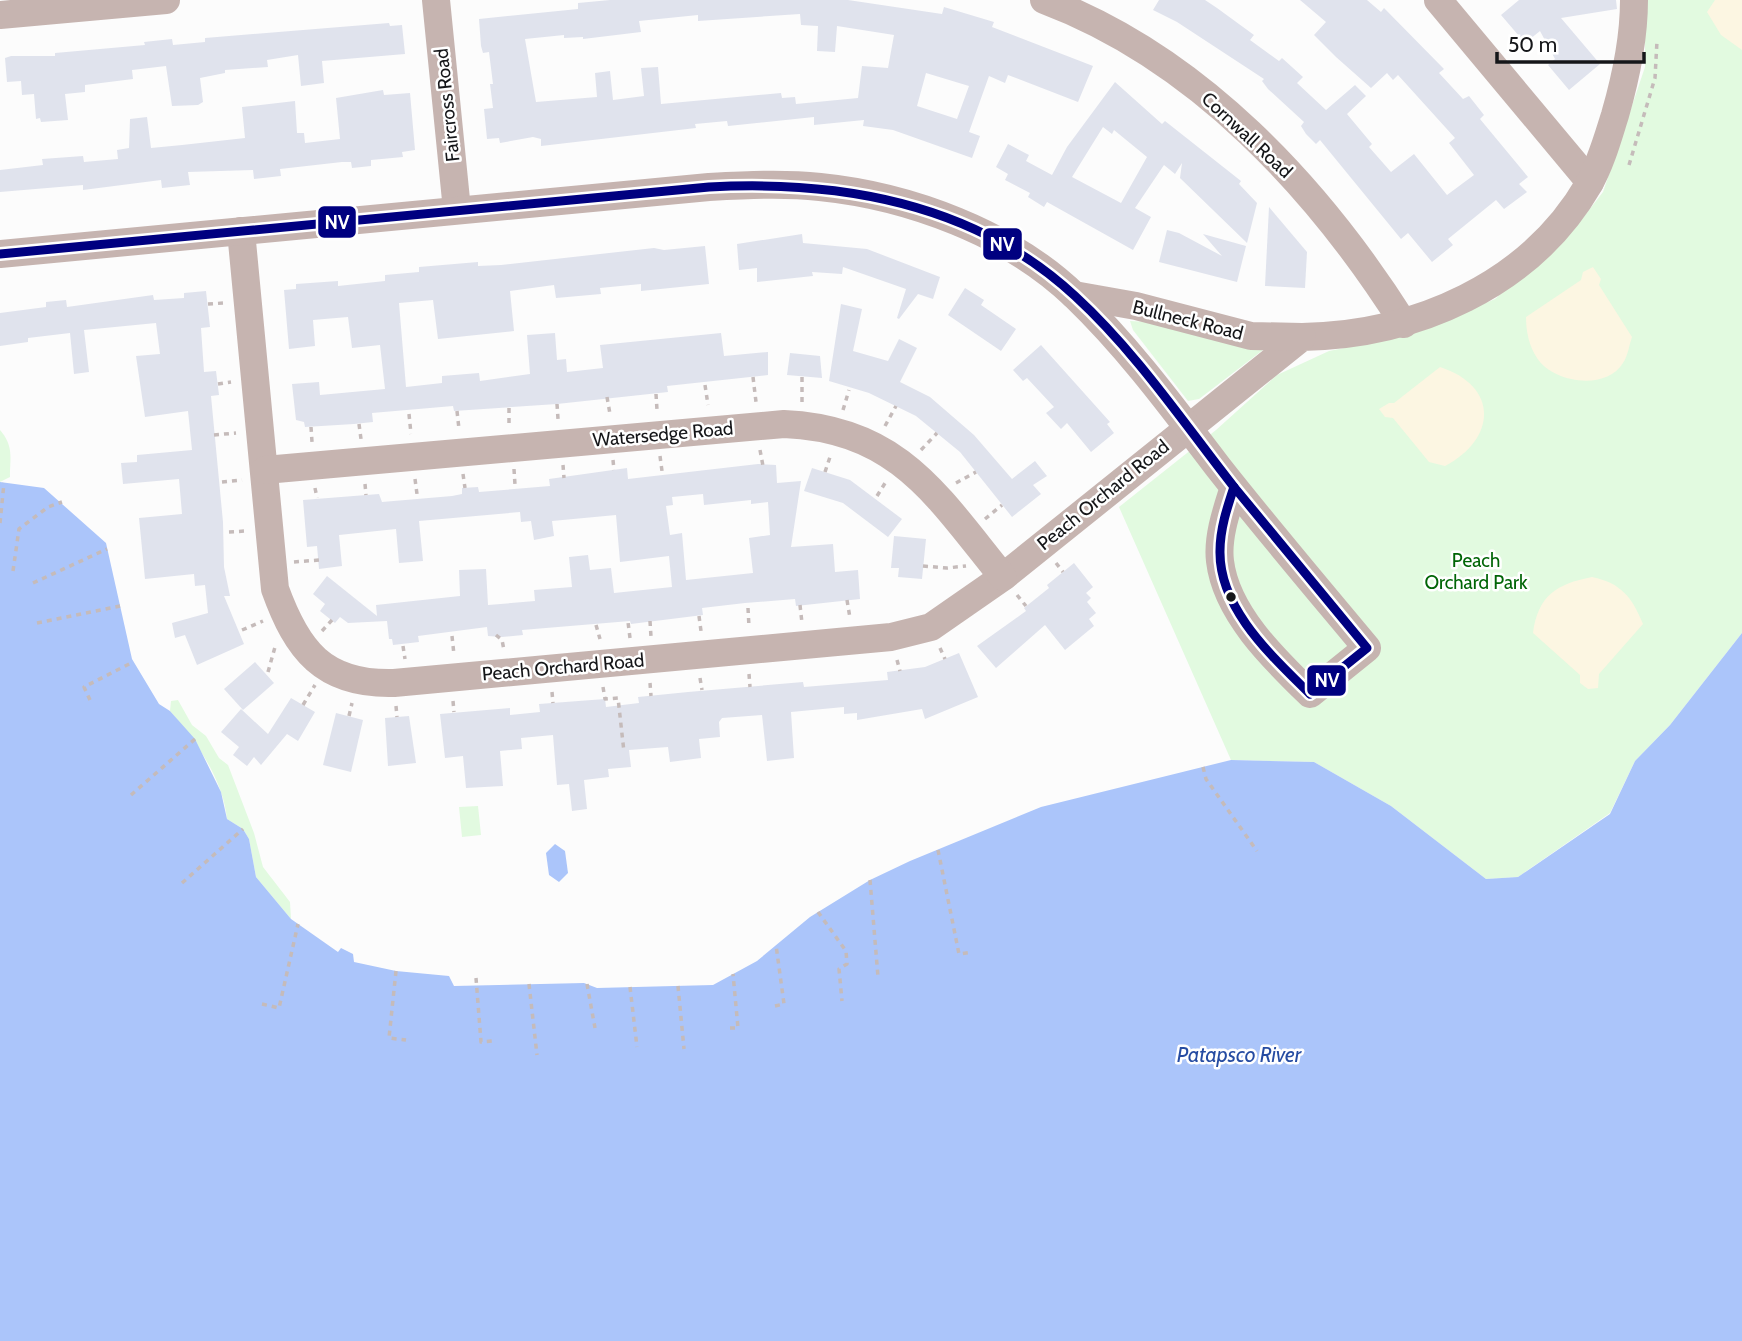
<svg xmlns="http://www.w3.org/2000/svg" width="1742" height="1341" viewBox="0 0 1742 1341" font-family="Cabin,sans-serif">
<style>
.green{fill:#e2fae0}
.sand{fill:#fcf6e2}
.water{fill:#abc5fa}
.building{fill:#e0e3ed;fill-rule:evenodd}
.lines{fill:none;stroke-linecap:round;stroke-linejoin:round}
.path{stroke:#c5bbba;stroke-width:3.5;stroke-dasharray:5 5;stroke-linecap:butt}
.minor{stroke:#c6b4b0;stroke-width:28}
.bus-1-casing{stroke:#fff;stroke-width:14}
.bus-1{stroke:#000080;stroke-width:9}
.bus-dot{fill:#151619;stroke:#fff;stroke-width:2.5}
.labels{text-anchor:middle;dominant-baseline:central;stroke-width:5;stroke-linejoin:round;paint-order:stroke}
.street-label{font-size:19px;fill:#151619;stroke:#fff}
.park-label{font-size:19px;fill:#006506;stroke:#fff}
.water-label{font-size:21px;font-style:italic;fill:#264ca2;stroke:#fff}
.line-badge{stroke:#fff;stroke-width:2.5}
.badge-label{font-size:19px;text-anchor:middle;font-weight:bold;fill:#fff}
</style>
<rect width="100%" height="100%" fill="#fcfcfc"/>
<!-- green -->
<g class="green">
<polygon points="1645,0 1742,0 1742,633 1670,725 1635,761 1610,813 1518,877 1486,879 1391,806 1314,762 1231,760 1119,507 1216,430 1277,375 1329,351 1405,336 1495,299 1575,228 1603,192 1645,67"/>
<polygon points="1130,321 1148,322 1263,350 1199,399 1188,401 1133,330"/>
<path d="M0,430C14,446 10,458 10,477L0,482Z"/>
<path d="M178,700L192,725L206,736L219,758L228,765L254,833L263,867L290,902L291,919L256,877L249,839L243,829L227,819C223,779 196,741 170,711L171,701Z"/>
<polygon points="478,806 481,835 462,837 459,807"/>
</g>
<!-- sand -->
<g class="sand">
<polygon points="1715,0 1742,0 1742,50 1721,35 1707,12"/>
<path d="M1593,267L1601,279L1599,285L1632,337C1629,345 1628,356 1623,363C1606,391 1553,383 1537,358C1529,346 1526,331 1526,317L1581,280L1583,272Z"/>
<path d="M1440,367C1499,386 1497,439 1445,466L1429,462L1393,418L1385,417L1379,409L1389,403H1394Z"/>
<path d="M1592,577C1621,583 1632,597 1643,624L1599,674L1598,688L1588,689L1580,683V675L1533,633C1538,596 1556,584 1592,577Z"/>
</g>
<!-- water -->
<g class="water">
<polygon points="0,482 44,488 106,543 132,659 159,704 170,711 195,739 221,792 227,819 243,829 249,839 256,877 291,919 338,952 341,948 353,954 354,962 396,971 449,976 454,986 584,983 597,988 713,985 757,961 810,917 870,880 910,861 1041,807 1231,760 1314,762 1391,806 1486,879 1518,877 1610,814 1635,761 1670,725 1742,633 1742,1341 0,1341"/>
<polygon points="555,844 565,851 568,873 559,882 549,875 546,853"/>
</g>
<!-- building -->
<g class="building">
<path d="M610,0H848L942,14L944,7L994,22L992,27L1093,66L1078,102L1008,75L1005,83L989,76L969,132L980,136L972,158L893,130L863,126L864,120L814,125V117L728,126L727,121L695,124L696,128L541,146V139L533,137L500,143L499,138L487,139L484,109L493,108L490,84H493L489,52L483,53L481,46L479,19L578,9V3ZM800,14L801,25L818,26L817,51L835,52L837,26L894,35L888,68L862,66L858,98L796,104L795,97L782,98L781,93L661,104L658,67L641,68L644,96L613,100L610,71L595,73L597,97L536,102L525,39L564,35V38L583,37V39L641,32L639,21L698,15V21ZM926,73L969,86L957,119L917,106Z"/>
<polygon points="1159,0 1205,0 1217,8 1254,35 1250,40 1279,61 1282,58 1303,77 1297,83 1326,110 1355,85 1366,96 1347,114 1372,144 1369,147 1391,172 1414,154 1447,195 1474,175 1449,143 1455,138 1398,75 1393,80 1387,73 1371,88 1336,57 1314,35 1326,22 1300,0 1367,0 1381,12 1384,8 1444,69 1439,73 1463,99 1469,96 1484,115 1480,119 1528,177 1519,184 1527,192 1504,209 1496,200 1448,239 1453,245 1432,262 1408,233 1401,239 1320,140 1316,144 1306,134 1301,126 1304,122 1268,89 1262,81 1264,79 1177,22 1153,10"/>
<polygon points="1519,0 1616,0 1617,9 1561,18 1600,64 1569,90 1548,65 1555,59 1540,31 1525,43 1501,15"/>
<polygon points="389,23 390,26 402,25 405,54 322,61 324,83 301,86 298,55 267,60 268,67 225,70 225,73 200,78 203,102 198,105 172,106 166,66 132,70 133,79 85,85 85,92 65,94 68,120 41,122 40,118 36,119 34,94 22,95 21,81 7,82 5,58 11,56 55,56 55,53 145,45 144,42 172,39 173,45 205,42 205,38"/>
<path d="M1115,82L1162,124L1165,121L1241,181L1239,184L1257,203L1247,243L1180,178L1182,163L1175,174L1164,165L1135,208L1151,217L1133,250L1047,202L1044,207L1028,197L1030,193L1005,180L1008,174L996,167L1008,144L1029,155L1026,161L1052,175L1067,147ZM1103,127L1112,134L1114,130L1147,157L1121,203L1072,177Z"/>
<polygon points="383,90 384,95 410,93 415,150 402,152 403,157 371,160 371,166 352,168 351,162 342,162 280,169 281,176 254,179 253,170 188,172 190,185 162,188 161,180 83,190 83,185 0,192 0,170 43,165 42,159 83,156 84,162 118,159 117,150 129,148 130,119 147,117 151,148 182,145 245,138 242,107 295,101 297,133 304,133 305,143 340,139 336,98"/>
<polygon points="1269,207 1307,252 1305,288 1265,286"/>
<polygon points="1167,230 1179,233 1222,256 1203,234 1246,246 1237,282 1159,262"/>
<polygon points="802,234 803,243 867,249 940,277 933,299 918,294 899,319 897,318 906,289 843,267 842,274 812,272 813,276 757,282 757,268 739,270 737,244"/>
<polygon points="705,246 709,284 641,291 641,284 600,288 601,294 556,298 554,285 510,291 514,331 438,339 433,300 399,303 406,387 442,383 442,376 479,373 480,381 530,374 527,335 555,333 557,360 566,359 567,372 603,368 600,345 721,333 724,356 768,352 768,375 667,386 668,392 557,404 454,411 453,406 372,413 373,422 354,424 305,427 304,422 296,420 292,384 319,382 320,395 385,389 380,345 352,348 348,317 313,320 315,346 289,349 284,290 296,289 296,284 338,281 338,286 385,281 385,275 419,272 419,267 478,262 478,266 501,265 654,248 664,250"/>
<polygon points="965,288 984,300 981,305 1016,329 1001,351 948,315"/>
<polygon points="206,291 210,327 201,328 204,372 216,371 219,395 211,396 223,522 224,567 230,596 224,596 244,644 197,665 185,635 175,638 172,623 208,613 205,585 195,586 194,574 145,579 139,518 182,514 179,479 123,484 121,463 137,462 137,455 192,450 188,411 145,417 136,356 160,354 156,323 84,330 89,372 74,374 70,333 28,338 28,342 0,346 0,313 46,307 46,302 66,300 67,307 153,295 154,300 184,298 184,293"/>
<polygon points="841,304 862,309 853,351 888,361 899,339 917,348 900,382 930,397 974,435 1012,479 1035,461 1047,476 1033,485 1041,494 1012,517 960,452 916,416 869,393 829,381"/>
<polygon points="1041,345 1110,422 1107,424 1114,433 1091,452 1067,423 1061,429 1046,413 1054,407 1027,378 1023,381 1013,370"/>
<polygon points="790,353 820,356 822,378 787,375"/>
<path d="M758,464L776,465L777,483L801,481L791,547L833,544L835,572L858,570L860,599L796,606L795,599L745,603L702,608L703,615L631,624L630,621L522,630L523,635L502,637L488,636L487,627L418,636L419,642L393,645L392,639H389L387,621L348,623L340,617L335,623L320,611L325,604L313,594L327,576L377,616L376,605L460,596L459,570L486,569L488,605L535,601L534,590L572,587L569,557L588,555L590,570L611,568L614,593L672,587L669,556L620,562L616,515L552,521L554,536L534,540L531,521L521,522L520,512L419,521L423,561L399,563L396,529L339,535L342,566L319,569L317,546L307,547L303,500L379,494L382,502L452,496L462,494V488L478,487L479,492L550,486L549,479L627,468L628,479ZM703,494L704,505L751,500V504L768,502L770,535L749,538L753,573L686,580L682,533L670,535L666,506L673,505L672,497Z"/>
<polygon points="812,468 850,480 902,519 888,537 843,503 804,491"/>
<polygon points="894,536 926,539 922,579 898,577 899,568 891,568"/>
<polygon points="1074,563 1093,587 1086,593 1091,598 1087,602 1096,613 1089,619 1094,626 1065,650 1045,625 996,668 977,646 1026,611 1024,608 1049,588 1047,585"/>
<polygon points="959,653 978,697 925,719 922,709 857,720 857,713 844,714 844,707 791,712 794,758 767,761 762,715 722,718 719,722 720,737 699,739 701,758 670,762 668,747 629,750 631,767 608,769 609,777 584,780 587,809 572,811 569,784 557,785 553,735 521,738 522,749 500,751 503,786 466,788 463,756 445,758 440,714 510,708 510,715 540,712 539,704 605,699 606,707 639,703 638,697 688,692 803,682 804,687 888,680 887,672 925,667"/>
<polygon points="255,662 274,683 243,710 224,689"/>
<polygon points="291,698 315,712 298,741 287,734 261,765 254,757 247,766 233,755 239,747 221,732 241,709 268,734"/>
<polygon points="336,713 363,720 351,772 323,765"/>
<polygon points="409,716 416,763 388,766 385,718"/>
</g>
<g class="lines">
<!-- path -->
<g class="path">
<polyline points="1629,165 1655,78 1657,41"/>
<polyline points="208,304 224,303"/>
<polyline points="753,377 756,402"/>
<polyline points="218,384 231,382"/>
<polyline points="705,385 708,405"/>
<polyline points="656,394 657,410"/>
<polyline points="607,397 610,414"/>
<polyline points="802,402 802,376"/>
<polyline points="557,404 558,419"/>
<polyline points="509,408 509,424"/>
<polyline points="843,410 849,390"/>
<polyline points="457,411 459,429"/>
<polyline points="409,414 411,434"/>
<polyline points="359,424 361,439"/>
<polyline points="885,426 896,406"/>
<polyline points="311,427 312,442"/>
<polyline points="214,435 236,433"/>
<polyline points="760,450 763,466"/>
<polyline points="921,450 937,433"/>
<polyline points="660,456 662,471"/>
<polyline points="613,460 614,470"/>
<polyline points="563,465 564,478"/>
<polyline points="514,469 515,485"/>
<polyline points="825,472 831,454"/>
<polyline points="463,474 465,488"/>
<polyline points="415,479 417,494"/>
<polyline points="222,482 242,480"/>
<polyline points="956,483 976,472"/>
<polyline points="365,484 366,495"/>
<polyline points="315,488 317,498"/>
<polyline points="877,496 887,480"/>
<polyline points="985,519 1002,505"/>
<polyline points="0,523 4,483"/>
<polyline points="229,532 246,531"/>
<polyline points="294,562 319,560"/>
<polyline points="1056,563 1063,572"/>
<polyline points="923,566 947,568 966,566"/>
<polyline points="13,571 19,529 48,507 62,502"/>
<polyline points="33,583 107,549"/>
<polyline points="1017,595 1026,606"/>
<polyline points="847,600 850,618"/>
<polyline points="800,605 802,623"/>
<polyline points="748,608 749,627"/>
<polyline points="699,616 701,631"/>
<polyline points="650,621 651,637"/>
<polyline points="37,623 120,606"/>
<polyline points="596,625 600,639"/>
<polyline points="242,630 263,621"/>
<polyline points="322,631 332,620"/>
<polyline points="496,635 502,640 504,650"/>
<polyline points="452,636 454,655"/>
<polyline points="630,638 628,622 630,622"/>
<polyline points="403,646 405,659"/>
<polyline points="940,648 945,659"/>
<polyline points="897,660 900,671"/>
<polyline points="268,672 275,647"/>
<polyline points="749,674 750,687"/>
<polyline points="700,678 702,690"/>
<polyline points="650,683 651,696"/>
<polyline points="603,687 605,699 618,698 624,752"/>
<polyline points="552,692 553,703"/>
<polyline points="90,700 84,687 133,662"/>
<polyline points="453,701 454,712"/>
<polyline points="303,705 315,685"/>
<polyline points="396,706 397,717"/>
<polyline points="349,716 352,703"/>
<polyline points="1203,767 1206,779 1257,851"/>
<polyline points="131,795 195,739"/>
<polyline points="938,850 959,954 972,952"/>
<polyline points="870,880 878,977"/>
<polyline points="182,883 243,829"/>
<polyline points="818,912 846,951 847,964 839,969 842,1001"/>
<polyline points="396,971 389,1038 406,1040"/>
<polyline points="476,978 481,1042 492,1041"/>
<polyline points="529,984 537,1055"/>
<polyline points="587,984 595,1028"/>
<polyline points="678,986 684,1049"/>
<polyline points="630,987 637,1047"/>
<polyline points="262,1004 279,1008 298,924"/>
<polyline points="775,1006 784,1004 776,945"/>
<polyline points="730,1028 738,1028 733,974"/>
</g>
<!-- minor -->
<g class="minor">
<polyline points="436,0 457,210"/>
<path d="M1044,0C1198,58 1318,188 1404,324"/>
<polyline points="1438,0 1590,182"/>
<polyline points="0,15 166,0"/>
<path d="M241,231L275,589C297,650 323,685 394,683L891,637L931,627L1003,577L1302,337C1415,335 1530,286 1589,184C1601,163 1608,137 1615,115C1626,77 1634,39 1634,0"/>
<path d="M0,254L709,187C746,185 783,183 820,187C909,196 1010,233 1075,296C1129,348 1173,408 1218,467C1266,528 1317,588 1367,648L1310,694C1274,659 1226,613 1220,561C1217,537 1227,509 1234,487"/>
<polyline points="1074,295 1136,306 1251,336 1302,337"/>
<path d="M265,470L784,424C899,429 937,496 1003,577"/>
</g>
<defs>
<g id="bus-1">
<path d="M0,254L709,187C840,180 975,203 1075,296C1136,352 1183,422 1234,487"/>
<path d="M1234,487L1367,648L1310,694C1272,656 1219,609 1220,551C1220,529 1227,508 1234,487Z"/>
</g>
</defs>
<!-- bus-1 casing -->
<use href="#bus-1" class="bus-1-casing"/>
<!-- bus-1 -->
<use href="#bus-1" class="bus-1"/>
</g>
<!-- markers -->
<circle class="bus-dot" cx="1231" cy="597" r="6"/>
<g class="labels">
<!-- street labels -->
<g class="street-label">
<text transform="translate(447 105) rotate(-96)">Faircross Road</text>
<text transform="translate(1247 135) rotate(43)">Cornwall Road</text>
<text transform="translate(1188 320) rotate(14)">Bullneck Road</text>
<text transform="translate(663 434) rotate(-5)">Watersedge Road</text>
<text transform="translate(1103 495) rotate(-39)">Peach Orchard Road</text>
<text transform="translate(563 667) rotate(-5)">Peach Orchard Road</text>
</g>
<!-- park labels -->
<g class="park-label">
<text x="1476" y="560">Peach<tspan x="1476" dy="22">Orchard Park</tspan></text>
</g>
<!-- water labels -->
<g class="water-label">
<text x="1239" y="1054">Patapsco River</text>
</g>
</g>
<g class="line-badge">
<rect x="317" y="205" width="40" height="34" rx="7" fill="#000080"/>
<rect x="982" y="227" width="41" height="34" rx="7" fill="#000080"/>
<rect x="1306" y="664" width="41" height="33" rx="7" fill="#000080"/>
</g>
<g class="badge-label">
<text x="337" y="229">NV</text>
<text x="1002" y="251">NV</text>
<text x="1327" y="687">NV</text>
</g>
<!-- scale -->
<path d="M1497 52v10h147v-10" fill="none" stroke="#151619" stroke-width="3.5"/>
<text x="1508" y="52" font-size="21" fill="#151619" stroke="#ffffff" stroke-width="5" paint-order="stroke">50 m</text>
</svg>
